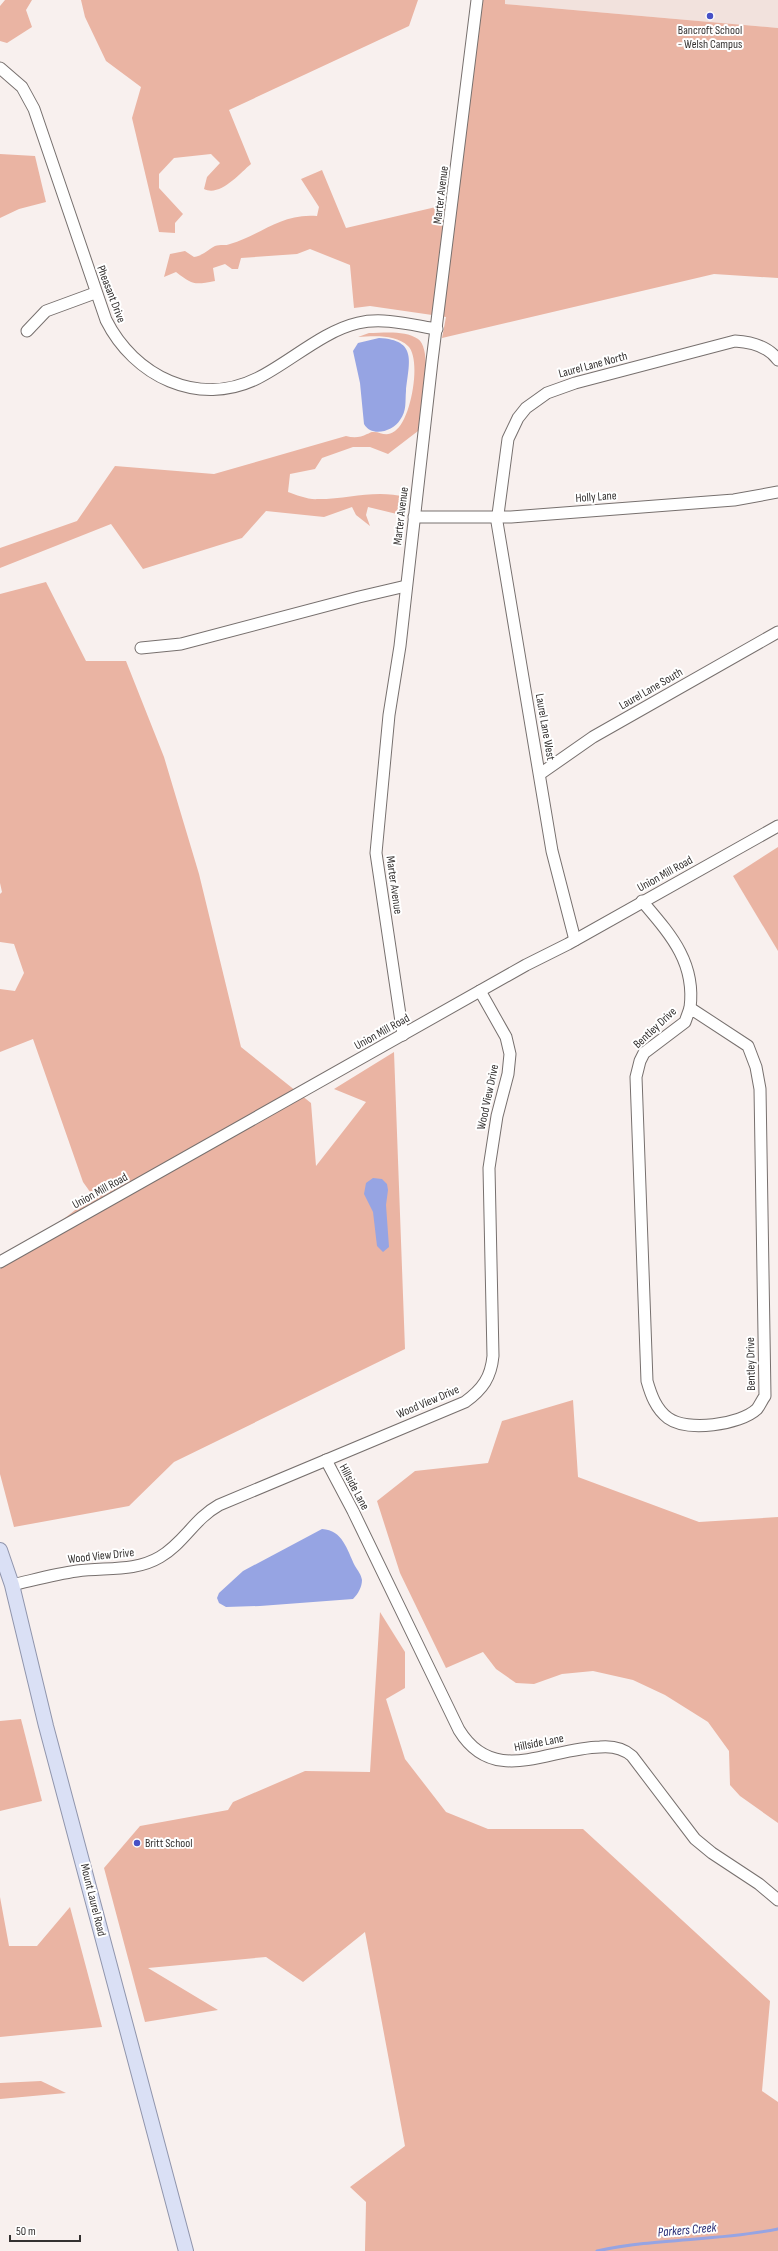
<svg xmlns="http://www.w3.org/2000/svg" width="778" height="2251" viewBox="0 0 778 2251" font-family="'Sofia Sans Condensed',sans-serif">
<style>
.built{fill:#f2e2dd}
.green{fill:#eab4a3}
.water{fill:#96a4e3}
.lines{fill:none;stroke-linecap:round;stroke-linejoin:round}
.stream{stroke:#96a4e3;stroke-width:3}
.minor-casing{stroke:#77706e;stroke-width:13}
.major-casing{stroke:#9095ac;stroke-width:16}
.minor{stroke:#fff;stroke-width:11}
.major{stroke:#dae0f5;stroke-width:14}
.poi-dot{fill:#4851c6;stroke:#fff;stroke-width:1.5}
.labels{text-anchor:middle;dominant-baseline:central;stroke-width:4;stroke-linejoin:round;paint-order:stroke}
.poi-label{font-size:12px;fill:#343130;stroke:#fff}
.street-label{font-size:12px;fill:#343130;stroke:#fff}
.water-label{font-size:13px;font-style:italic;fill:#272c75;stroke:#fff}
</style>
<rect width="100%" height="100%" fill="#f8f0ee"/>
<!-- built -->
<polygon class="built" points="505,0 778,0 778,28 505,4"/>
<!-- green -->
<g class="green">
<polygon points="5,0 32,0 26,10 32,27 7,43 0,41 0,6"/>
<path d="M81,0H418L409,26L229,110L251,164C239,174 220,197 204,189L207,177L220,163L211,154L174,158L159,174V188L183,214L175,223V233L159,232L132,118L141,87L106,61L85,17Z"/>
<path d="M479,0H505V4L778,28V278L714,274L442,338L446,317L370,306L354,308L350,265L310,249L297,254L241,258L238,269H232L225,264L213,268L215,281C194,285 193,285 176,272L164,277L170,254L185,251L194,257C204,255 206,251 215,246C220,244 226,246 230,244C263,234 281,213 317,216L319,207L301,179L322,170L346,228L453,203Z"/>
<polygon points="0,154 35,156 46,202 19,209 0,218"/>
<path d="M369,333C384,333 405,330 418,339C434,350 421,413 418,431L388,454L370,447H353L322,458L315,469L290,474L288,492C296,495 309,500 318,499C351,499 373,489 407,497L405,516L368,507L366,515L370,526L356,515L352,507L324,517L266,511L242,538L143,569L111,524L0,568V548L77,521L115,466L214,474L346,436C353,438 360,438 367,434C368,434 371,432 372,432C381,431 385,438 395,431C411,421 422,359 408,346C396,334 373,336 358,337Z"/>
<polygon points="46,582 86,661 126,661 164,757 199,874 241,1047 311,1103 316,1166 366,1102 334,1089 394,1052 405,1349 174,1462 129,1506 14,1527 0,1474 0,1269 93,1196 83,1182 33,1039 0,1052 0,989 15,991 24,973 14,944 0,942 0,894 2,892 0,883 0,594"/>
<polygon points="778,847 778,951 733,876"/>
<polygon points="573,1400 578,1477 699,1522 778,1517 778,1823 740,1796 730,1785 729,1751 708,1722 665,1695 633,1680 593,1671 562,1674 534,1684 516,1683 496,1669 483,1652 446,1668 400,1573 377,1501 415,1471 488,1463 502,1421"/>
<polygon points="380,1612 405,1652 405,1688 386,1699 405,1759 446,1812 488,1829 583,1829 770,2001 762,2091 778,2102 778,2251 365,2251 366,2202 350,2187 405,2146 365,1932 303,1982 266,1957 148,1968 218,2010 145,2022 104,1868 140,1826 228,1810 233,1802 305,1771 370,1772"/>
<polygon points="21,1719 42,1801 0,1811 0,1721"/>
<polygon points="0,1897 9,1946 37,1946 70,1907 102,2027 0,2037"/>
<polygon points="41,2081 66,2093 0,2099 0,2083"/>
</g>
<!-- water -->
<g class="water">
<path d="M379,338C418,340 409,362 406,391C405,401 407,411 400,420C393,431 372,438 364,424L360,383L353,351L358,343Z"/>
<polygon points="373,1178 382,1179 387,1184 388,1190 386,1205 389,1247 383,1252 377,1246 373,1212 364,1194 366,1183"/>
<path d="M322,1529C343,1530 347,1550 355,1566C358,1571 361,1574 362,1580C362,1587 358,1594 353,1599L260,1606L226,1607L219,1603L217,1598L219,1593L243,1571Z"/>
</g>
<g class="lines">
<!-- stream -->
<path class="stream" d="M597,2251C657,2238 718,2241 778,2229"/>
<defs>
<g id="minor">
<path d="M0,68L22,87L34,109L106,320C134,376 198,408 258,378C290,362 323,331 358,323C383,317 412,325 437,329"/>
<polyline points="27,331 46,311 95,293"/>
<polyline points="414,517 511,517 734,500 778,492"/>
<polyline points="141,648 181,644 359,597 406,586"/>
<polyline points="540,774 593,737 778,632"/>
<path d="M642,901C670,934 696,962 690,1008"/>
<path d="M575,940L552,851L497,522L508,439L518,418L526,408L547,393L575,383L735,341C752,342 768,346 778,360"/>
<path d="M690,1008L748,1046L756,1067L760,1089L765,1396C762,1400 760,1405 757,1409C740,1425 687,1432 668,1418C656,1409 651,1395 647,1381L636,1077L640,1061L644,1053L685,1022Z"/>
<polyline points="403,1035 376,853 389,715 400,646 432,361 477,0"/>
<polyline points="0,1262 526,965 568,944 778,826"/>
<path d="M326,1460L353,1511L459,1730C494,1787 548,1748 600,1747C611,1746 623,1748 632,1756L695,1839L712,1853L759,1884L778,1900"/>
<path d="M12,1585C34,1580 55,1574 77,1571C105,1567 135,1572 160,1557C184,1543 194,1519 219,1505L465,1402C483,1389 491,1377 493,1356L489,1168L497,1116L508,1074L510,1054L506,1037L480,991"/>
</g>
<polyline id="major" points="0,1550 12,1585 46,1726 186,2251"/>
</defs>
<!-- minor casing -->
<use href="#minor" class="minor-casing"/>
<!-- major casing -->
<use href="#major" class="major-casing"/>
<!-- minor -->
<use href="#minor" class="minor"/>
<!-- major -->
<use href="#major" class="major"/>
</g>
<!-- markers -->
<g class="poi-dot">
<circle cx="710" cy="16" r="4"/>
<circle cx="137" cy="1843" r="4"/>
</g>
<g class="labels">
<!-- poi labels -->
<g class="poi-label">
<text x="710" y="30">Bancroft School<tspan x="710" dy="14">- Welsh Campus</tspan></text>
<text x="145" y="1843" text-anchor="start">Britt School</text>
</g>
<!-- street labels -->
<g class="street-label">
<text transform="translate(441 195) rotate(-83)">Marter Avenue</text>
<text transform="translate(111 294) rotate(69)">Pheasant Drive</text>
<text transform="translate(593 365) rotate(-15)">Laurel Lane North</text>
<text transform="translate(596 497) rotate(-4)">Holly Lane</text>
<text transform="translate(401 516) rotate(-83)">Marter Avenue</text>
<text transform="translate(651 689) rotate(-30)">Laurel Lane South</text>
<text transform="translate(545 727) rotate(80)">Laurel Lane West</text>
<text transform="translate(665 874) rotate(-29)">Union Mill Road</text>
<text transform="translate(394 885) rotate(82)">Marter Avenue</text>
<text transform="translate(655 1028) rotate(-43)">Bentley Drive</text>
<text transform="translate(382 1032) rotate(-29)">Union Mill Road</text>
<text transform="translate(488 1097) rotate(-78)">Wood View Drive</text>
<text transform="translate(100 1191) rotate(-29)">Union Mill Road</text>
<text transform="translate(751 1364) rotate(-91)">Bentley Drive</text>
<text transform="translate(428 1402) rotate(-23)">Wood View Drive</text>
<text transform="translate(354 1487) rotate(62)">Hillside Lane</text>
<text transform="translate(101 1556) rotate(-6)">Wood View Drive</text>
<text transform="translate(539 1743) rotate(-11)">Hillside Lane</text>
<text transform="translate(93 1900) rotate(76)">Mount Laurel Road</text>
</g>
<!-- water labels -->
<g class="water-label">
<text transform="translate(687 2230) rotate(-5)">Parkers Creek</text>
</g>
</g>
<!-- scale -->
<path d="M10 2235v6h70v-6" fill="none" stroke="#343130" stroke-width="2"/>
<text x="16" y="2235" font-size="12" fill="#343130" stroke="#ffffff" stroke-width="3" paint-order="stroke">50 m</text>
</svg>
